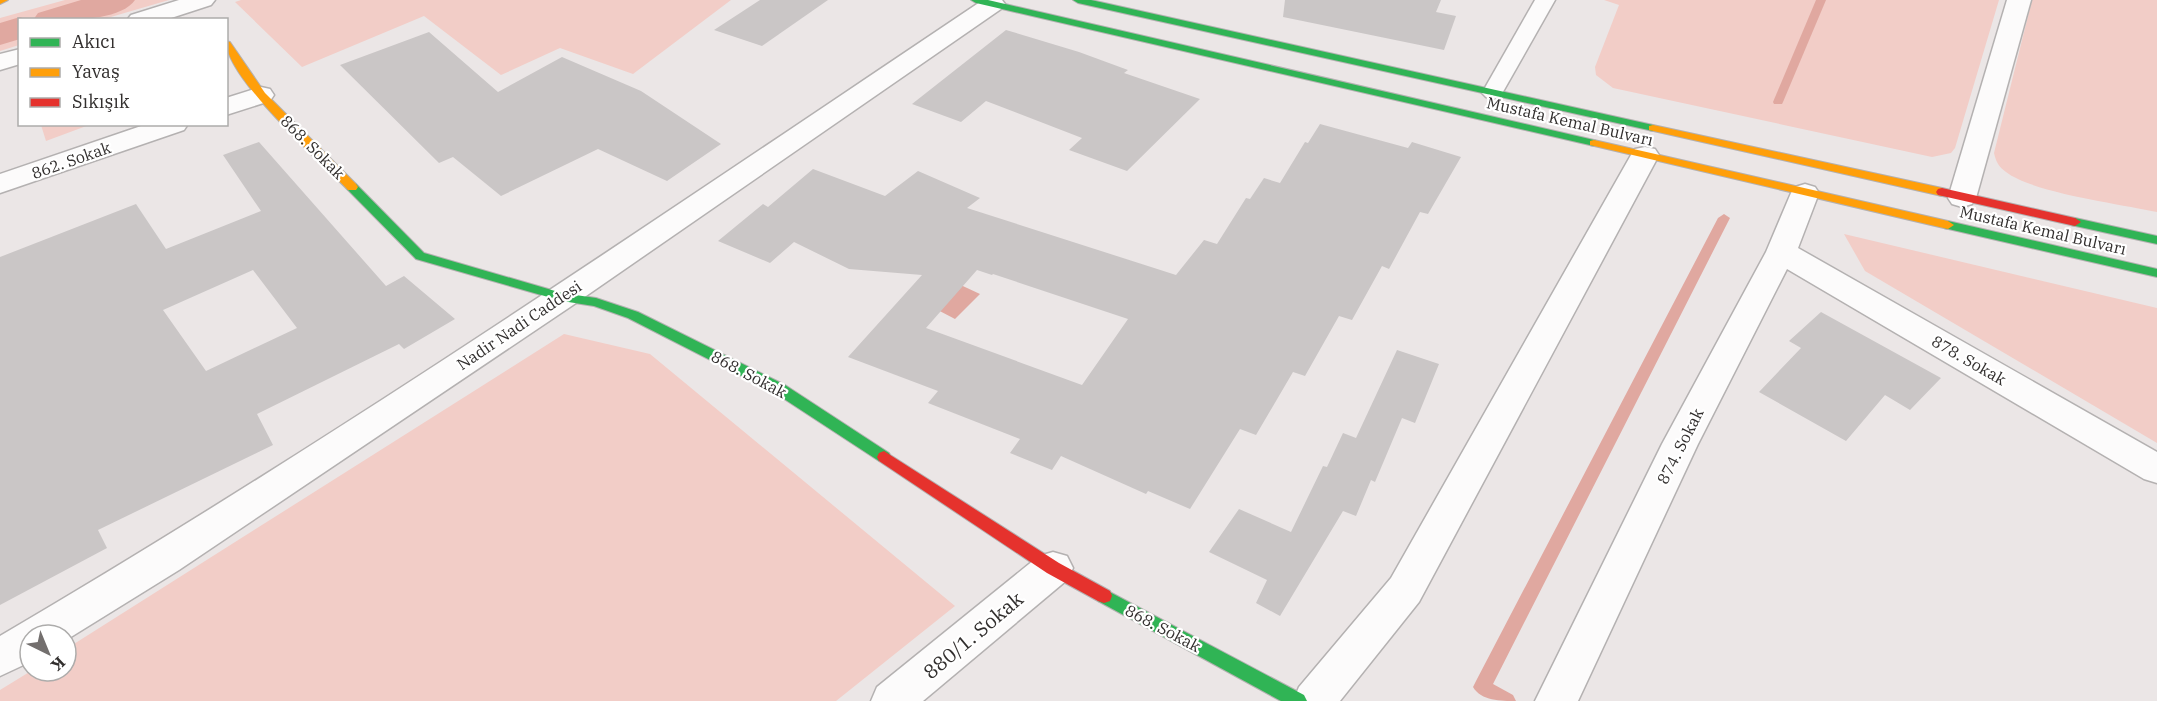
<svg xmlns="http://www.w3.org/2000/svg" width="2157" height="701" viewBox="0 0 2157 701" font-family="'IBM Plex Serif',serif">
<style>
.green{fill:#f2cdc7}
.water{fill:#e0a8a0}
.lines{fill:none;stroke-linecap:round;stroke-linejoin:round}
.stream{fill:#e0a8a0;fill-rule:evenodd}
.canal{fill:#e0a8a0;fill-rule:evenodd}
.building{fill:#cac6c6;fill-rule:evenodd}
.lane-casing{stroke:#b4b1b1;stroke-width:3}
.street-casing{stroke:#b4b1b1;stroke-width:3}
.fast-casing{stroke:#b4b1b1;stroke-width:2}
.slow-casing{stroke:#b4b1b1;stroke-width:2}
.jam-casing{stroke:#b4b1b1;stroke-width:2}
.lane{fill:#fcfbfb;fill-rule:evenodd}
.street{fill:#fcfbfb;fill-rule:evenodd}
.fast{fill:#30b455;fill-rule:evenodd}
.slow{fill:#ff9f0a;fill-rule:evenodd}
.jam{fill:#e5322d;fill-rule:evenodd}
.labels{text-anchor:middle;dominant-baseline:central;stroke-width:4.5;stroke-linejoin:round;paint-order:stroke}
.street-label{font-size:16px;fill:#322f2e;stroke:#fff}
.near-street-label{font-size:20px;fill:#322f2e;stroke:#fff}
</style>
<rect width="100%" height="100%" fill="#ebe6e6"/>
<!-- green -->
<g class="green">
<polygon points="65,0 169,0 104,19 20,20 19,45 0,51 0,18"/>
<polygon points="241,0 731,0 633,74 560,48 501,75 424,16 302,67 235,2"/>
<polygon points="1604,0 1999,0 1955,148 1951,153 1932,157 1613,88 1596,75 1595,67 1619,5"/>
<path d="M2032,0H2157V212C2121,204 2033,193 2006,172C1999,167 1996,162 1994,153Z"/>
<polygon points="41,125 41,124 89,125 46,141"/>
<polygon points="1844,234 2157,308 2157,443 1865,271"/>
<polygon points="564,334 650,354 955,606 836,701 0,701 0,690 31,671 66,671 66,649"/>
</g>
<!-- water -->
<polygon class="water" points="937,274 980,294 955,319 909,295"/>
<g class="lines">
<!-- stream -->
<g class="stream">
<polygon points="1816,0 1826,0 1783,102 1782,104 1774,104 1773,102"/>
<path d="M1724,214L1730,218L1493,684L1513,695L1516,701C1501,701 1481,701 1473,687L1476,681L1718,218Z"/>
</g>
<!-- canal -->
<g class="canal">
<path d="M81,0H135C119,23 59,20 33,20L38,13Z"/>
<polygon points="20,17 28,20 20,20 20,39 0,45 0,23"/>
</g>
</g>
<!-- building -->
<g class="building">
<polygon points="760,0 828,0 762,46 714,30"/>
<polygon points="1285,0 1441,0 1436,12 1456,16 1444,50 1283,17"/>
<polygon points="1006,30 1079,52 1128,70 1124,73 1200,99 1127,171 1069,150 1082,138 986,101 961,122 912,104"/>
<polygon points="429,32 498,92 562,57 641,91 721,144 667,181 598,149 501,196 453,157 439,163 340,65"/>
<path d="M1320,124L1408,148L1412,142L1461,157L1428,214L1420,212L1389,269L1382,266L1352,320L1339,316L1305,376L1293,372L1256,435L1240,429L1190,509L1148,491L1146,494L1061,456L1052,470L1010,453L1020,439L928,403L938,391L848,357L922,275L849,269L794,242L770,263L718,241L763,204L768,207L813,169L885,196L918,171L980,198L967,208L1176,275L1204,240L1217,244L1246,198L1250,199L1264,178L1280,183L1305,142L1308,143ZM977,270L992,275L993,274L1128,319L1082,385L926,328Z"/>
<path d="M259,142L386,286L404,276L455,319L404,349L399,344L257,414L273,445L98,530L107,548L0,605V257L136,204L166,249L261,211L223,155ZM253,270L297,328L206,371L163,310Z"/>
<polygon points="1821,312 1941,378 1910,410 1885,395 1846,441 1759,392 1801,348 1789,341"/>
<polygon points="1397,350 1439,364 1415,423 1402,418 1375,482 1371,480 1356,516 1343,511 1280,616 1256,603 1267,580 1209,552 1239,509 1291,532 1323,466 1327,467 1343,433 1356,438"/>
</g>
<g class="lines">
<defs>
<polygon id="lane" points="1535,0 1555,0 1500,97 1493,99 1486,97 1482,93"/>
<g id="street">
<polygon points="179,0 215,0 211,5 165,20 127,20 131,15"/>
<path d="M983,0H1002L1005,4L1001,9L573,305L179,570L66,640V635H30V662L0,676V636C336,439 659,217 983,0Z"/>
<polygon points="2007,0 2031,0 1976,198 1972,204 1962,207 1952,204 1948,198"/>
<polygon points="20,49 20,64 0,70 0,54"/>
<polygon points="261,87 270,89 274,95 270,101 226,115 226,98"/>
<polygon points="147,124 188,124 184,130 0,193 0,174"/>
<polygon points="1645,147 1655,149 1659,155 1419,602 1340,701 1293,701 1299,687 1391,578 1631,155 1635,149"/>
<polygon points="1805,184 1815,187 1819,193 1798,248 2157,452 2157,483 2144,479 1787,269 1698,444 1578,701 1535,701 1662,444 1766,252 1791,193 1795,187"/>
<polygon points="1053,552 1067,556 1073,568 1067,580 923,701 871,701 877,687 1039,556"/>
</g>
<g id="fast">
<polygon points="971,0 988,0 1594,140 1600,143 1594,146 976,3"/>
<polygon points="1073,0 1091,0 1653,125 1658,128 1653,131 1078,3"/>
<polygon points="352,183 356,184 424,253 562,293 596,298 638,312 785,385 889,453 891,457 889,461 879,461 775,393 628,318 594,306 562,301 416,259 348,190 346,187 348,184"/>
<polygon points="2075,218 2157,236 2157,244 2071,225 2069,222 2071,219"/>
<polygon points="1948,221 2157,269 2157,277 1944,228 1942,225"/>
<polygon points="1104,589 1304,695 1307,701 1281,701 1098,601 1096,596 1098,591"/>
</g>
<g id="slow">
<polygon points="0,0 8,0 0,4"/>
<path d="M226,41L230,42L265,93L356,184L358,187L356,190H348C320,161 226,78 226,41Z"/>
<polygon points="1653,125 1942,188 1948,192 1942,196 1649,130 1649,126"/>
<polygon points="1594,140 1948,221 1954,225 1948,229 1590,145 1590,141"/>
</g>
<g id="jam">
<polygon points="1942,188 2075,218 2081,222 2075,226 1938,195 1936,192 1938,189"/>
<polygon points="884,451 1059,563 1110,591 1112,596 1110,601 1104,603 1098,601 1047,573 879,461 877,457 879,453"/>
</g>
</defs>
<!-- lane casing -->
<use href="#lane" class="lane-casing"/>
<!-- street casing -->
<use href="#street" class="street-casing"/>
<!-- fast casing -->
<use href="#fast" class="fast-casing"/>
<!-- slow casing -->
<use href="#slow" class="slow-casing"/>
<!-- jam casing -->
<use href="#jam" class="jam-casing"/>
<!-- lane -->
<use href="#lane" class="lane"/>
<!-- street -->
<use href="#street" class="street"/>
<!-- fast -->
<use href="#fast" class="fast"/>
<!-- slow -->
<use href="#slow" class="slow"/>
<!-- jam -->
<use href="#jam" class="jam"/>
</g>
<g class="labels">
<!-- street labels -->
<g class="street-label">
<text transform="translate(1570 121) rotate(13)">Mustafa Kemal Bulvarı</text>
<text transform="translate(313 147) rotate(45)">868. Sokak</text>
<text transform="translate(71 160) rotate(-19)">862. Sokak</text>
<text transform="translate(2043 230) rotate(13)">Mustafa Kemal Bulvarı</text>
<text transform="translate(519 325) rotate(-34)">Nadir Nadi Caddesi</text>
<text transform="translate(1969 360) rotate(30)">878. Sokak</text>
<text transform="translate(749 374) rotate(28)">868. Sokak</text>
<text transform="translate(1680 446) rotate(-63)">874. Sokak</text>
<text transform="translate(1163 628) rotate(28)">868. Sokak</text>
</g>
<!-- near-street labels -->
<g class="near-street-label">
<text transform="translate(973 635) rotate(-40)">880/1. Sokak</text>
</g>
</g>
<!-- legend -->
<rect x="18" y="18" width="210" height="108" fill="#ffffff" stroke="#adacab" stroke-width="1.5"/>
<rect x="30" y="38" width="30" height="9" fill="#30b455" stroke="#adacab" stroke-width="1.5"/>
<text x="72" y="48" font-size="18" fill="#322f2e">Akıcı</text>
<rect x="30" y="68" width="30" height="9" fill="#ff9f0a" stroke="#adacab" stroke-width="1.5"/>
<text x="72" y="78" font-size="18" fill="#322f2e">Yavaş</text>
<rect x="30" y="98" width="30" height="9" fill="#e5322d" stroke="#adacab" stroke-width="1.5"/>
<text x="72" y="108" font-size="18" fill="#322f2e">Sıkışık</text>
<!-- north arrow -->
<g transform="translate(48 653) rotate(137)"><circle r="28" fill="#ffffff" stroke="#adacab" stroke-width="1.5"/>
<path d="M0-4.5L10 22L0 15L-10 22Z" fill="#736f6e"/>
<text y="-9" font-size="16" font-weight="bold" text-anchor="middle" fill="#322f2e">K</text>
</g>
</svg>
